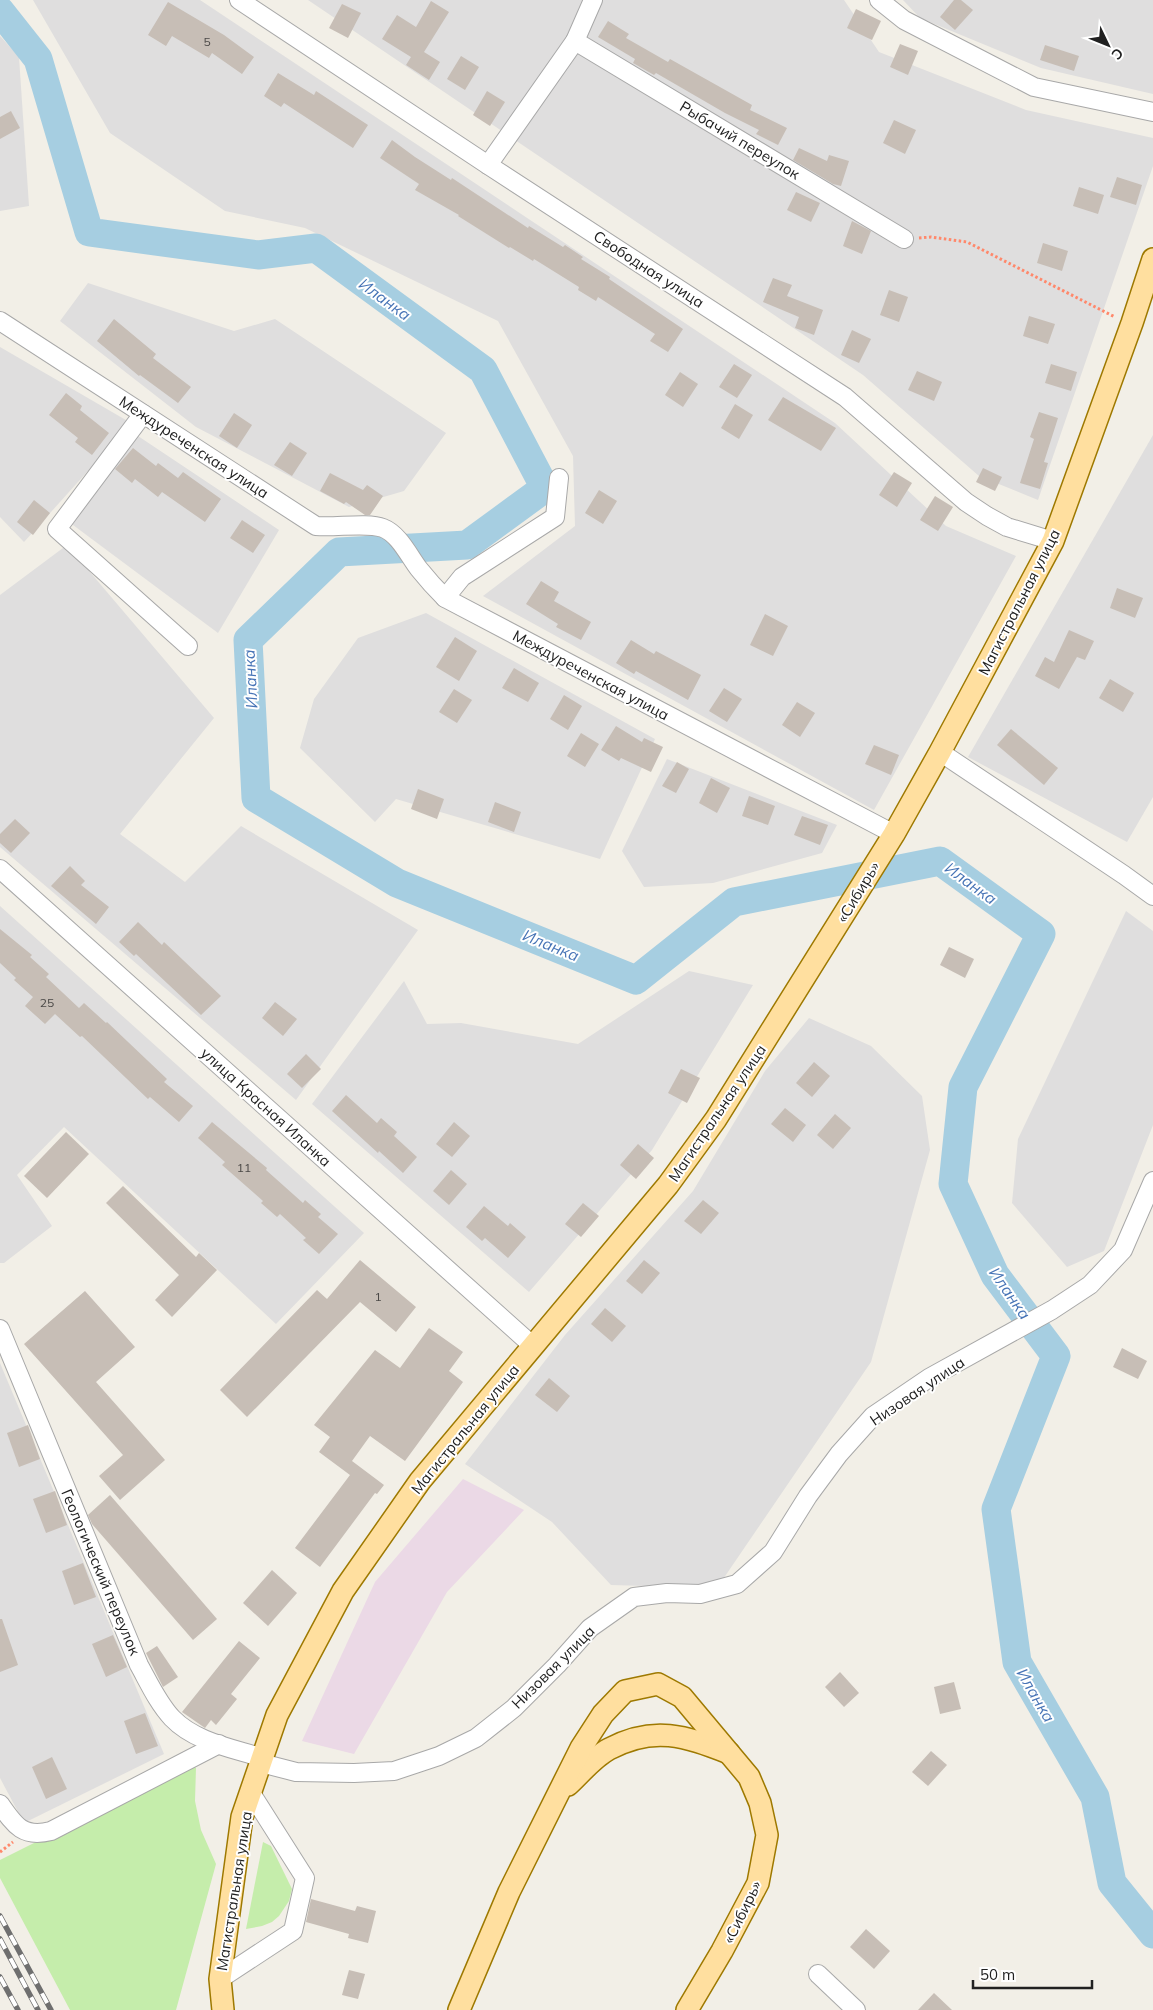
<svg xmlns="http://www.w3.org/2000/svg" width="1153" height="2010" viewBox="0 0 1153 2010" font-family="Mulish,sans-serif">
<style>
.residential{fill:#dfdede}
.industrial{fill:#ebd9e6}
.grass{fill:#c5edab}
.lines{fill:none;stroke-linecap:round;stroke-linejoin:round}
.river{stroke:#a6cee1;stroke-width:29}
.building{fill:#c7beb6}
.minor-casing{stroke:#a8a8a8;stroke-width:20}
.major-casing{stroke:#9e7900;stroke-width:24}
.path{stroke:#ff886b;stroke-width:3;stroke-dasharray:2.5 2.5;stroke-linecap:butt}
.minor{stroke:#fff;stroke-width:18}
.major{stroke:#ffdf9f;stroke-width:21}
.rail-casing{stroke:#6f6f6f;stroke-width:5.5}
.rail{stroke:#fff;stroke-width:4;stroke-dasharray:11;stroke-linecap:butt}
.labels{text-anchor:middle;dominant-baseline:central;stroke-width:4;stroke-linejoin:round;paint-order:stroke}
.number-label{font-size:12px;fill:#4a4846}
.street-label{font-size:15px;fill:#212121;stroke:#fff}
.water-label{font-size:16px;font-style:italic;fill:#4774b6;stroke:#fff}
</style>
<rect width="100%" height="100%" fill="#f2efe7"/>
<!-- residential -->
<g class="residential">
<polygon points="33,0 200,0 835,423 946,526 1016,556 874,810 483,596 575,526 573,456 498,321 305,228 225,211 110,133"/>
<polygon points="308,0 844,0 879,52 1026,110 1153,138 1153,166 1038,500 979,476 863,375"/>
<polygon points="903,0 1153,0 1153,94 1041,68 920,18"/>
<polygon points="0,36 19,57 29,206 0,211"/>
<polygon points="88,283 234,331 275,319 446,433 404,491 349,507 196,427 60,321"/>
<polygon points="0,347 131,423 24,542 0,517"/>
<polygon points="135,434 279,530 218,633 69,522"/>
<polygon points="1153,435 1153,797 1127,842 968,757"/>
<polygon points="67,545 214,718 120,834 185,882 241,826 418,930 296,1100 0,847 0,595"/>
<polygon points="426,613 655,739 600,859 396,799 375,822 300,748 314,699 358,638"/>
<polygon points="667,759 837,825 822,853 713,883 644,887 622,851"/>
<polygon points="0,906 364,1233 276,1324 64,1127 17,1175 52,1226 4,1263 0,1263"/>
<polygon points="1126,911 1153,931 1153,1125 1104,1251 1067,1267 1012,1203 1018,1139"/>
<polygon points="689,971 753,985 652,1150 529,1292 312,1104 404,981 427,1024 461,1023 578,1044"/>
<polygon points="809,1018 871,1046 922,1096 930,1150 871,1362 717,1588 611,1585 552,1522 465,1464 565,1335 693,1191 765,1071"/>
<polygon points="0,1363 164,1754 24,1823 0,1778"/>
</g>
<!-- industrial -->
<polygon class="industrial" points="463,1479 524,1510 447,1592 354,1754 302,1741 375,1582"/>
<!-- grass -->
<g class="grass">
<polygon points="192,1764 196,1768 195,1801 201,1830 216,1864 176,2010 70,2010 0,1878 0,1860"/>
<polygon points="263,1842 271,1846 292,1889 289,1901 279,1916 272,1922 262,1926 246,1929"/>
</g>
<g class="lines">
<!-- river -->
<polyline class="river" points="0,11 38,59 89,232 258,255 316,248 483,370 545,488 467,545 339,552 248,640 256,798 397,883 636,980 734,902 940,861 1041,934 963,1087 953,1184 995,1275 1056,1356 996,1509 1017,1662 1095,1797 1112,1883 1153,1934"/>
</g>
<!-- building -->
<g class="building">
<polygon points="954,0 961,0 973,10 955,30 940,17"/>
<polygon points="431,1 449,12 424,52 440,62 429,80 406,65 411,57 382,39 397,15 416,27"/>
<polygon points="168,2 224,35 254,57 242,74 212,53 209,58 172,36 166,46 148,35"/>
<polygon points="342,4 361,13 348,38 329,28"/>
<polygon points="856,9 881,21 872,40 847,28"/>
<polygon points="608,21 629,34 626,38 668,62 670,59 752,105 750,110 787,128 778,145 756,134 759,130 725,113 656,73 654,75 633,63 635,59 598,37"/>
<polygon points="900,44 918,51 908,75 890,67"/>
<polygon points="1045,45 1079,56 1074,71 1040,60"/>
<polygon points="461,56 479,67 465,90 447,79"/>
<polygon points="278,73 314,95 316,91 368,125 353,148 284,103 281,107 264,96"/>
<polygon points="487,91 505,102 490,126 473,115"/>
<polygon points="11,111 20,128 0,139 0,117"/>
<polygon points="894,120 916,130 905,154 883,143"/>
<polygon points="392,140 415,157 451,180 452,178 528,228 529,226 563,247 565,245 583,257 581,259 610,277 609,279 683,329 668,352 650,341 655,334 598,297 596,301 578,290 579,287 534,259 533,261 510,247 509,248 458,216 459,215 415,190 419,184 380,158"/>
<polygon points="799,148 827,161 829,155 849,161 841,186 833,184 793,160"/>
<polygon points="1117,177 1142,185 1136,205 1110,197"/>
<polygon points="1079,187 1104,195 1098,214 1073,206"/>
<polygon points="796,192 820,203 811,222 787,210"/>
<polygon points="852,221 871,231 862,254 843,246"/>
<polygon points="1043,243 1068,251 1062,271 1037,263"/>
<polygon points="773,278 792,285 787,296 823,310 814,335 795,328 799,317 763,302"/>
<polygon points="889,290 908,297 899,322 880,315"/>
<polygon points="1029,316 1055,324 1048,344 1023,336"/>
<polygon points="114,319 156,354 153,358 191,387 178,403 140,375 139,376 97,341"/>
<polygon points="852,330 871,339 859,363 841,355"/>
<polygon points="734,364 752,375 737,398 719,387"/>
<polygon points="1051,364 1077,372 1071,391 1045,383"/>
<polygon points="917,371 942,382 934,401 908,390"/>
<polygon points="680,372 698,384 683,407 665,395"/>
<polygon points="66,393 82,406 80,410 109,433 92,455 75,442 78,438 49,415"/>
<polygon points="783,397 836,428 821,451 768,420"/>
<polygon points="735,404 753,415 739,439 721,428"/>
<polygon points="1039,412 1058,418 1044,462 1048,463 1040,489 1020,483 1034,439 1030,437"/>
<polygon points="234,413 252,425 237,448 219,436"/>
<polygon points="290,442 307,453 292,476 274,465"/>
<polygon points="133,448 156,466 158,463 178,478 183,472 221,499 205,522 162,492 158,497 135,479 132,483 115,469"/>
<polygon points="983,468 1002,477 995,491 976,482"/>
<polygon points="894,472 912,483 897,507 879,495"/>
<polygon points="330,473 363,490 367,485 383,496 370,515 365,515 346,502 344,504 320,491"/>
<polygon points="599,490 617,501 603,524 585,513"/>
<polygon points="935,496 953,507 938,531 920,520"/>
<polygon points="34,500 50,513 33,535 17,522"/>
<polygon points="242,520 265,535 253,553 230,538"/>
<polygon points="541,581 559,592 554,601 591,622 581,640 556,627 558,624 526,604"/>
<polygon points="1117,588 1143,598 1135,618 1110,608"/>
<polygon points="765,614 788,626 773,656 750,645"/>
<polygon points="1069,630 1094,641 1085,660 1077,657 1059,689 1035,676 1045,657 1054,662"/>
<polygon points="455,637 477,651 459,681 436,667"/>
<polygon points="631,640 654,654 656,651 701,675 688,700 636,671 634,674 616,663"/>
<polygon points="514,668 539,683 528,702 502,688"/>
<polygon points="1110,679 1134,693 1123,712 1099,698"/>
<polygon points="724,688 742,699 727,722 709,711"/>
<polygon points="454,689 472,700 457,723 439,712"/>
<polygon points="564,695 582,706 568,730 550,719"/>
<polygon points="797,702 815,713 800,737 782,725"/>
<polygon points="616,726 642,742 644,738 663,747 651,772 621,758 619,761 601,750"/>
<polygon points="1011,729 1058,768 1044,785 997,745"/>
<polygon points="581,733 599,744 585,767 567,756"/>
<polygon points="874,745 899,755 891,775 865,764"/>
<polygon points="677,762 689,769 676,793 662,786"/>
<polygon points="711,778 730,788 717,813 699,803"/>
<polygon points="418,789 444,799 437,819 411,809"/>
<polygon points="749,796 775,806 768,825 742,816"/>
<polygon points="495,802 521,812 514,832 488,822"/>
<polygon points="802,816 828,825 820,845 794,835"/>
<polygon points="15,819 30,833 11,853 0,843 0,834"/>
<polygon points="70,866 85,881 81,885 109,907 96,924 51,886"/>
<polygon points="138,922 162,945 164,942 221,996 201,1015 136,954 134,956 119,942"/>
<polygon points="0,929 32,955 30,957 49,974 46,977 79,1008 84,1003 106,1023 107,1022 167,1079 164,1082 193,1106 179,1122 150,1097 148,1099 82,1036 80,1037 55,1014 45,1024 25,1006 33,997 14,980 16,978 0,963"/>
<polygon points="949,947 974,959 965,978 940,965"/>
<polygon points="275,1002 297,1019 283,1036 262,1018"/>
<polygon points="306,1054 321,1069 302,1088 287,1074"/>
<polygon points="814,1062 830,1076 812,1097 796,1083"/>
<polygon points="681,1069 700,1078 687,1103 668,1093"/>
<polygon points="346,1095 377,1123 381,1118 397,1132 394,1136 417,1157 403,1173 379,1151 378,1153 332,1111"/>
<polygon points="785,1108 806,1125 793,1142 771,1124"/>
<polygon points="835,1114 851,1128 833,1149 817,1135"/>
<polygon points="212,1122 267,1168 266,1170 303,1203 305,1200 321,1214 318,1217 338,1234 319,1254 303,1240 306,1238 280,1214 277,1217 261,1203 263,1201 222,1165 225,1162 198,1138"/>
<polygon points="454,1122 470,1136 452,1157 436,1144"/>
<polygon points="66,1132 89,1154 47,1198 24,1176"/>
<polygon points="638,1144 654,1158 636,1179 620,1165"/>
<polygon points="451,1170 467,1184 449,1205 433,1191"/>
<polygon points="123,1186 196,1257 199,1253 217,1270 172,1317 155,1300 179,1275 106,1203"/>
<polygon points="703,1200 719,1213 701,1234 684,1221"/>
<polygon points="583,1203 599,1216 581,1237 565,1224"/>
<polygon points="484,1206 508,1226 510,1223 526,1237 508,1258 485,1238 482,1241 466,1227"/>
<polygon points="360,1260 416,1307 396,1332 360,1302 247,1417 220,1390 317,1290 327,1299"/>
<polygon points="644,1260 660,1273 642,1294 626,1281"/>
<polygon points="85,1291 135,1347 96,1382 165,1460 120,1500 99,1476 123,1455 24,1344"/>
<polygon points="605,1308 626,1326 612,1342 591,1324"/>
<polygon points="429,1328 463,1352 449,1371 463,1382 405,1461 370,1436 352,1461 384,1485 377,1494 375,1493 320,1567 295,1548 350,1475 319,1452 330,1437 314,1425 375,1350 400,1368"/>
<polygon points="1122,1348 1147,1361 1138,1379 1113,1367"/>
<polygon points="549,1378 570,1396 557,1412 535,1395"/>
<polygon points="28,1425 40,1459 19,1467 7,1433"/>
<polygon points="55,1491 67,1525 46,1533 33,1499"/>
<polygon points="110,1495 217,1619 193,1640 92,1524 88,1515"/>
<polygon points="83,1563 96,1597 74,1605 62,1571"/>
<polygon points="272,1570 297,1593 268,1626 243,1603"/>
<polygon points="0,1619 2,1619 18,1665 0,1672"/>
<polygon points="113,1635 127,1667 106,1677 92,1644"/>
<polygon points="239,1641 260,1658 231,1694 237,1699 216,1725 211,1720 205,1728 182,1712"/>
<polygon points="157,1646 178,1677 163,1687 146,1653"/>
<polygon points="840,1672 859,1693 844,1707 825,1687"/>
<polygon points="954,1682 961,1709 940,1714 934,1687"/>
<polygon points="145,1713 158,1746 136,1754 124,1721"/>
<polygon points="931,1751 947,1765 928,1786 912,1772"/>
<polygon points="52,1757 67,1789 46,1799 32,1767"/>
<polygon points="311,1899 355,1911 357,1906 376,1911 368,1943 348,1938 349,1934 306,1922"/>
<polygon points="866,1929 890,1951 874,1969 850,1947"/>
<polygon points="349,1970 365,1974 358,1999 342,1995"/>
<polygon points="934,1993 952,2010 918,2010"/>
</g>
<g class="lines">
<defs>
<g id="minor">
<polyline points="239,0 488,165 845,397 966,502 987,516 1007,527 1053,541"/>
<polyline points="879,0 904,20 1034,87 1153,112"/>
<polyline points="575,41 904,239"/>
<polyline points="488,165 575,41 593,0"/>
<path d="M0,321L316,526C335,528 367,522 383,528C399,534 409,556 419,569C427,579 436,589 445,598"/>
<polyline points="143,414 57,529 188,646"/>
<polyline points="559,478 555,517 462,577 445,598 894,834"/>
<polyline points="940,752 1124,875 1153,896"/>
<polyline points="0,869 533,1346"/>
<path d="M0,1329L139,1665C149,1683 158,1703 172,1718C195,1742 232,1748 263,1758"/>
<polyline points="261,1763 296,1772 354,1773 394,1771 439,1756 476,1738 514,1708 557,1665 590,1628 634,1597 667,1593 700,1594 737,1584 773,1552 808,1496 839,1454 873,1416 929,1378 1052,1310 1090,1285 1123,1250 1153,1181"/>
<path d="M0,1804C15,1826 23,1838 51,1831L219,1744"/>
<polyline points="818,1974 856,2010"/>
<polyline points="220,1979 293,1931 305,1878 251,1793"/>
</g>
<g id="major">
<path d="M568,1785C581,1773 594,1757 609,1749C654,1725 685,1736 729,1753"/>
<polyline points="223,2010 220,1979 242,1817 277,1715 343,1591 420,1481 668,1185 716,1119 894,834 940,752 1053,541 1132,323 1153,259"/>
<polyline points="459,2010 509,1892 581,1748 603,1714 625,1691 658,1684 682,1697 749,1777 760,1803 767,1835 758,1883 722,1951 687,2010"/>
</g>
</defs>
<!-- minor casing -->
<use href="#minor" class="minor-casing"/>
<!-- major casing -->
<use href="#major" class="major-casing"/>
<!-- path -->
<g class="path">
<polyline points="919,238 931,237 967,242 1115,317"/>
<polyline points="0,1852 13,1842"/>
</g>
<!-- minor -->
<use href="#minor" class="minor"/>
<!-- major -->
<use href="#major" class="major"/>
<defs>
<g id="rail">
<polyline points="0,1916 51,2010"/>
<polyline points="0,1939 38,2010"/>
<polyline points="0,1977 18,2010"/>
</g>
</defs>
<!-- rail casing -->
<use href="#rail" class="rail-casing"/>
<!-- rail -->
<use href="#rail" class="rail"/>
</g>
<g class="labels">
<!-- number labels -->
<g class="number-label">
<text x="207" y="41">5</text>
<text x="47" y="1002">25</text>
<text x="244" y="1167">11</text>
<text x="378" y="1296">1</text>
</g>
<!-- street labels -->
<g class="street-label">
<text transform="translate(740 140) rotate(31)">Рыбачий переулок</text>
<text transform="translate(649 269) rotate(33)">Свободная улица</text>
<text transform="translate(194 447) rotate(33)">Междуреченская улица</text>
<text transform="translate(1019 602) rotate(-63)">Магистральная улица</text>
<text transform="translate(591 675) rotate(28)">Междуреченская улица</text>
<text transform="translate(858 892) rotate(-59)">«Сибирь»</text>
<text transform="translate(266 1107) rotate(42)">улица Красная Иланка</text>
<text transform="translate(717 1113) rotate(-56)">Магистральная улица</text>
<text transform="translate(917 1391) rotate(-34)">Низовая улица</text>
<text transform="translate(465 1429) rotate(-51)">Магистральная улица</text>
<text transform="translate(101 1572) rotate(67)">Геологический переулок</text>
<text transform="translate(553 1667) rotate(-45)">Низовая улица</text>
<text transform="translate(234 1891) rotate(-81)">Магистральная улица</text>
<text transform="translate(742 1912) rotate(-64)">«Сибирь»</text>
</g>
<!-- water labels -->
<g class="water-label">
<text transform="translate(385 299) rotate(36)">Иланка</text>
<text transform="translate(250 679) rotate(-93)">Иланка</text>
<text transform="translate(971 883) rotate(36)">Иланка</text>
<text transform="translate(551 945) rotate(22)">Иланка</text>
<text transform="translate(1010 1293) rotate(55)">Иланка</text>
<text transform="translate(1036 1695) rotate(60)">Иланка</text>
</g>
</g>
<!-- north arrow -->
<g transform="translate(1108 45) rotate(133)" stroke="#ffffff" stroke-width="4" paint-order="stroke">
<path d="M0-4L9 19L0 12L-9 19Z" fill="#212121"/>
<text y="-8" font-size="14" font-weight="bold" text-anchor="middle" fill="#212121">С</text>
</g>
<!-- scale -->
<path d="M973 1980v8h119v-8" fill="none" stroke="#212121" stroke-width="2.5"/>
<text x="980" y="1980" font-size="15" fill="#212121" stroke="#ffffff" stroke-width="4" paint-order="stroke">50 m</text>
</svg>
